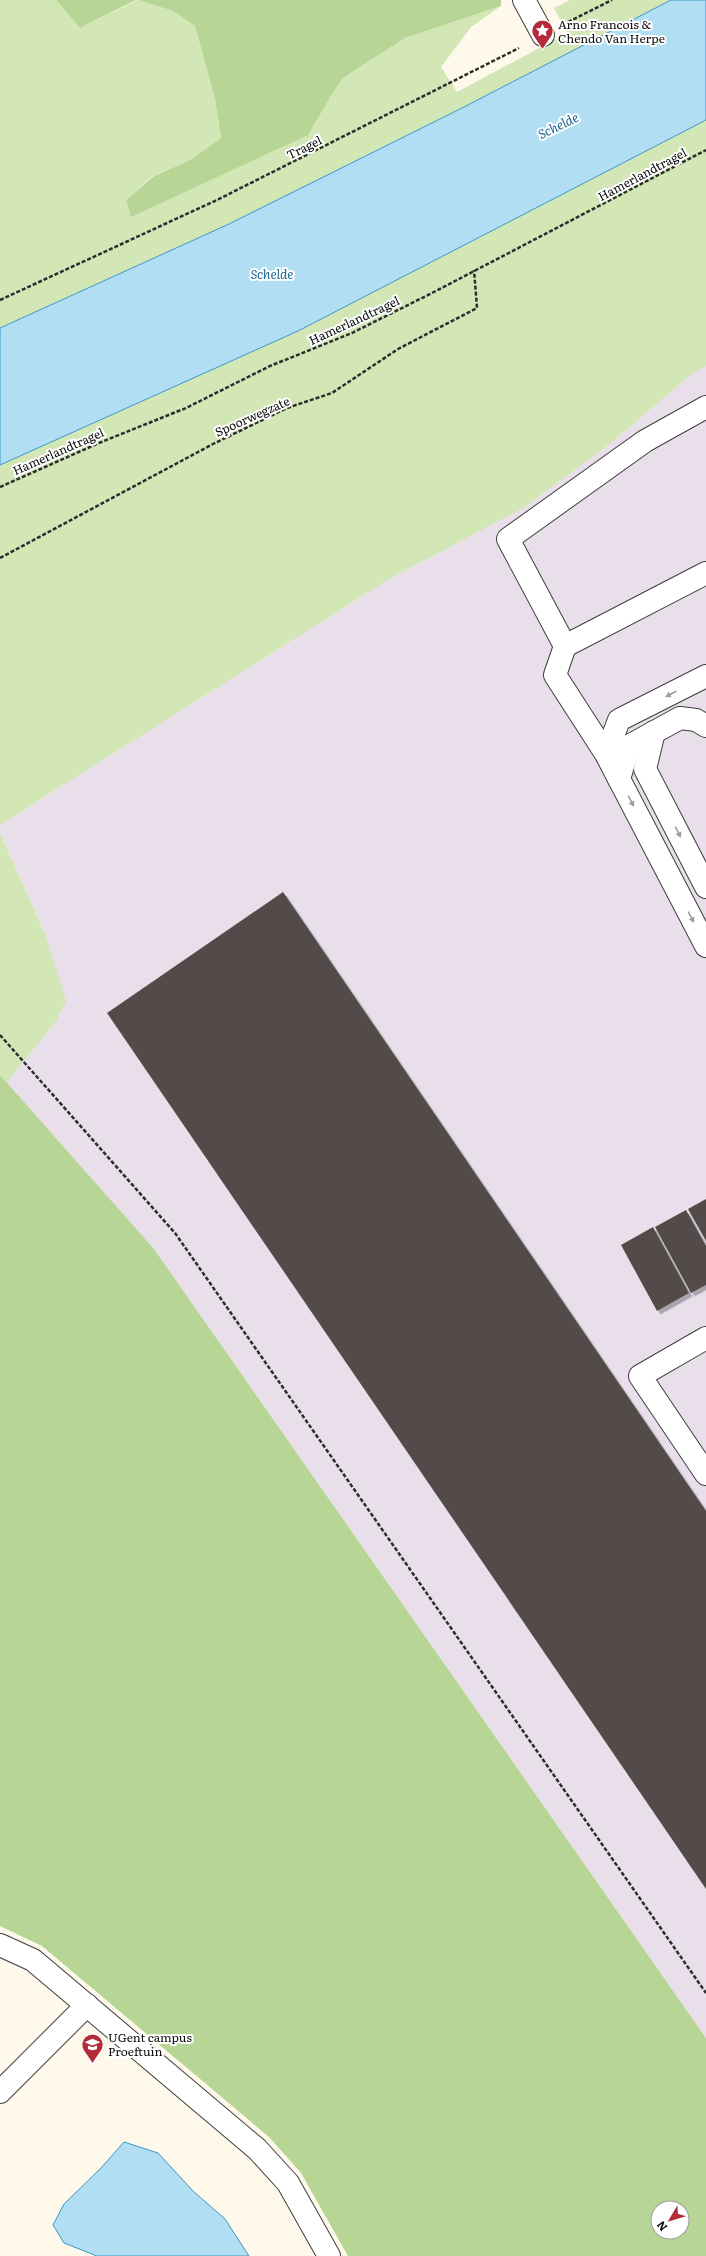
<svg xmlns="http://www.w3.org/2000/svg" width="706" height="2256" viewBox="0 0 706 2256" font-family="Literata,serif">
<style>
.industrial{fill:#e8dfea}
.green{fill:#d2e6b6}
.forest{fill:#b7d696;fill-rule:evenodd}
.water{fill:#b1def3;stroke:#3c97c7}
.building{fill:#534c48;filter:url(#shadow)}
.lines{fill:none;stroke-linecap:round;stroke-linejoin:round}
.minor-casing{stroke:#3e3e3e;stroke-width:24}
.path{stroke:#2d2d2d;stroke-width:2.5;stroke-dasharray:4 2;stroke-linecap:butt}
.minor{stroke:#fff;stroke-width:22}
.oneway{fill:#9d9d9d}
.labels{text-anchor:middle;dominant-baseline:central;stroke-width:4;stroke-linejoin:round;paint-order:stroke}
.poi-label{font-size:12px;fill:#0b0b0b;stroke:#fff;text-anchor:start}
.street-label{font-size:12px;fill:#0b0b0b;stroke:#fff}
.water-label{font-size:13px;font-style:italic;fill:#1b6896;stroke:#fff}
</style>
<defs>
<filter id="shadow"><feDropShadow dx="3.5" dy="3.5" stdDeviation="0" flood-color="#0004"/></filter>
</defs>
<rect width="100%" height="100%" fill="#fef9ea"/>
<!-- industrial -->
<polygon class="industrial" points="706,366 706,2038 154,1249 6,1083 55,1023 45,934 0,833 0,825 391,578 522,509 611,443 693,373"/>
<!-- green -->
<g class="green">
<polygon points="0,0 56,0 80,28 138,0 173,11 195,26 215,99 221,138 192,159 153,176 126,200 131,217 330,97 343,78 405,38 501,6 471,27 441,67 457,92 567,33 554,8 570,0 671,0 462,108 229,224 0,328"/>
<polygon points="706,120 706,366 693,373 611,443 522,509 391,578 0,825 0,465 298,331"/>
<polygon points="0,833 45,934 66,1001 55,1023 6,1083 0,1075"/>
</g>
<!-- forest -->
<g class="forest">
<polygon points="56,0 136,0 80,28"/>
<polygon points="138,0 501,0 501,6 405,38 343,78 330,97 308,135 131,217 126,200 154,176 192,159 221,138 215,99 195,26 173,11"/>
<path d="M0,1075L154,1249L706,2038V2256H348L301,2173L269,2137L42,1946L0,1926ZM658,2208H682V2232H658Z"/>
</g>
<!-- water -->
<g class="water">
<polygon points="671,0 706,0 706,120 298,331 0,465 0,328 229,224 462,108"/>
<polygon points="124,2142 158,2153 193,2191 225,2219 249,2256 97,2256 64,2243 53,2225 64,2204 101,2168"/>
</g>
<!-- building -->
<g class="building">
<polygon points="283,892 706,1511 706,1889 107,1013"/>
<polygon points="706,1199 706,1241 688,1209"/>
<polygon points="686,1210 706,1246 706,1285 691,1293 655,1227"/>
<polygon points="653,1227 689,1293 657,1311 621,1245"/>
</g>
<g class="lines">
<defs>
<g id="minor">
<polyline points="524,0 543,35"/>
<polyline points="706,573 565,646 555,675 606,754 706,946"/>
<polyline points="565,646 508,539 645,441 706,407"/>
<polyline points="654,732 645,769 706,887"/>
<polyline points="606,754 619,720 706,676"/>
<polyline points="619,779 629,746 680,718 696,720 706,726"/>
<polyline points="706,1338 640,1376 706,1474"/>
<polyline points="0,1945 33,1960 257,2149 288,2183 329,2256"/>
<polyline points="0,2092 87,2005"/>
</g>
</defs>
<!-- minor casing -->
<use href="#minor" class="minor-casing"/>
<!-- path -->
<g class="path">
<polyline points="568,22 612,0"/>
<polyline points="0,300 217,200 519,48"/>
<polyline points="0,487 99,443 186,408 270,366 352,333 434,292 706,150"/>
<polyline points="0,558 213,444 287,408 332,393 398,349 477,308 474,270"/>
<polyline points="0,1035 175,1233 706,1993"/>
</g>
<!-- minor -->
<use href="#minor" class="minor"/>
</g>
<!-- one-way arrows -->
<defs><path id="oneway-solid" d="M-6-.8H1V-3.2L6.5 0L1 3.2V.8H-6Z"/></defs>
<g class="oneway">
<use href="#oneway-solid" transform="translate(671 694) rotate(153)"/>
<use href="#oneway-solid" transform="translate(631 801) rotate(62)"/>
<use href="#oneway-solid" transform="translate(678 832) rotate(63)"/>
<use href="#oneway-solid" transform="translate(691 917) rotate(62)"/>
</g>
<!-- icons -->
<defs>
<symbol id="sight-pin" viewBox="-11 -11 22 30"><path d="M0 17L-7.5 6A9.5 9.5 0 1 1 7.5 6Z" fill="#b42a39" stroke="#fff"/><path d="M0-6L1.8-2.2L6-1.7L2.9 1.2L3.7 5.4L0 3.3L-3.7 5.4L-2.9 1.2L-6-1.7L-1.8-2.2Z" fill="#fff"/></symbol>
<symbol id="university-pin" viewBox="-11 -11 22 30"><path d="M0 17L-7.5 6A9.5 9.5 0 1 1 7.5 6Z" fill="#b42a39" stroke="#fff"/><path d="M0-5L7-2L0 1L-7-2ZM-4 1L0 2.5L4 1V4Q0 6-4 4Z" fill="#fff"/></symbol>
</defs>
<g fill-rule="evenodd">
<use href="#sight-pin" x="530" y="18" width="25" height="34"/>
<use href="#university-pin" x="80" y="2032" width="25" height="34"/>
</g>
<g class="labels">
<!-- poi labels -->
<g class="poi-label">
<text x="558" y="24">Arno Francois &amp;<tspan x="558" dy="14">Chendo Van Herpe</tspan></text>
<text x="108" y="2037">UGent campus<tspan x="108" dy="14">Proeftuin</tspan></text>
</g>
<!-- street labels -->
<g class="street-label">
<text transform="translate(304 147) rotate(-26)">Tragel</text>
<text transform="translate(642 174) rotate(-28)">Hamerlandtragel</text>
<text transform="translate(354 320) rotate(-25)">Hamerlandtragel</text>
<text transform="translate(252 416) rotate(-24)">Spoorwegzate</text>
<text transform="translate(58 451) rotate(-24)">Hamerlandtragel</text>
</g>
<!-- water labels -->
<g class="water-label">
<text transform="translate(558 125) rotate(-26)">Schelde</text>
<text x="272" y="273">Schelde</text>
</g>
</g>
<!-- north arrow -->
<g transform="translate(670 2220) rotate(232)"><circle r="19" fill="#ffffff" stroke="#9d9d9d"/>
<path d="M0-3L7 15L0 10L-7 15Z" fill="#b42a39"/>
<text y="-6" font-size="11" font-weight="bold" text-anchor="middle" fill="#0b0b0b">N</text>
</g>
</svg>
